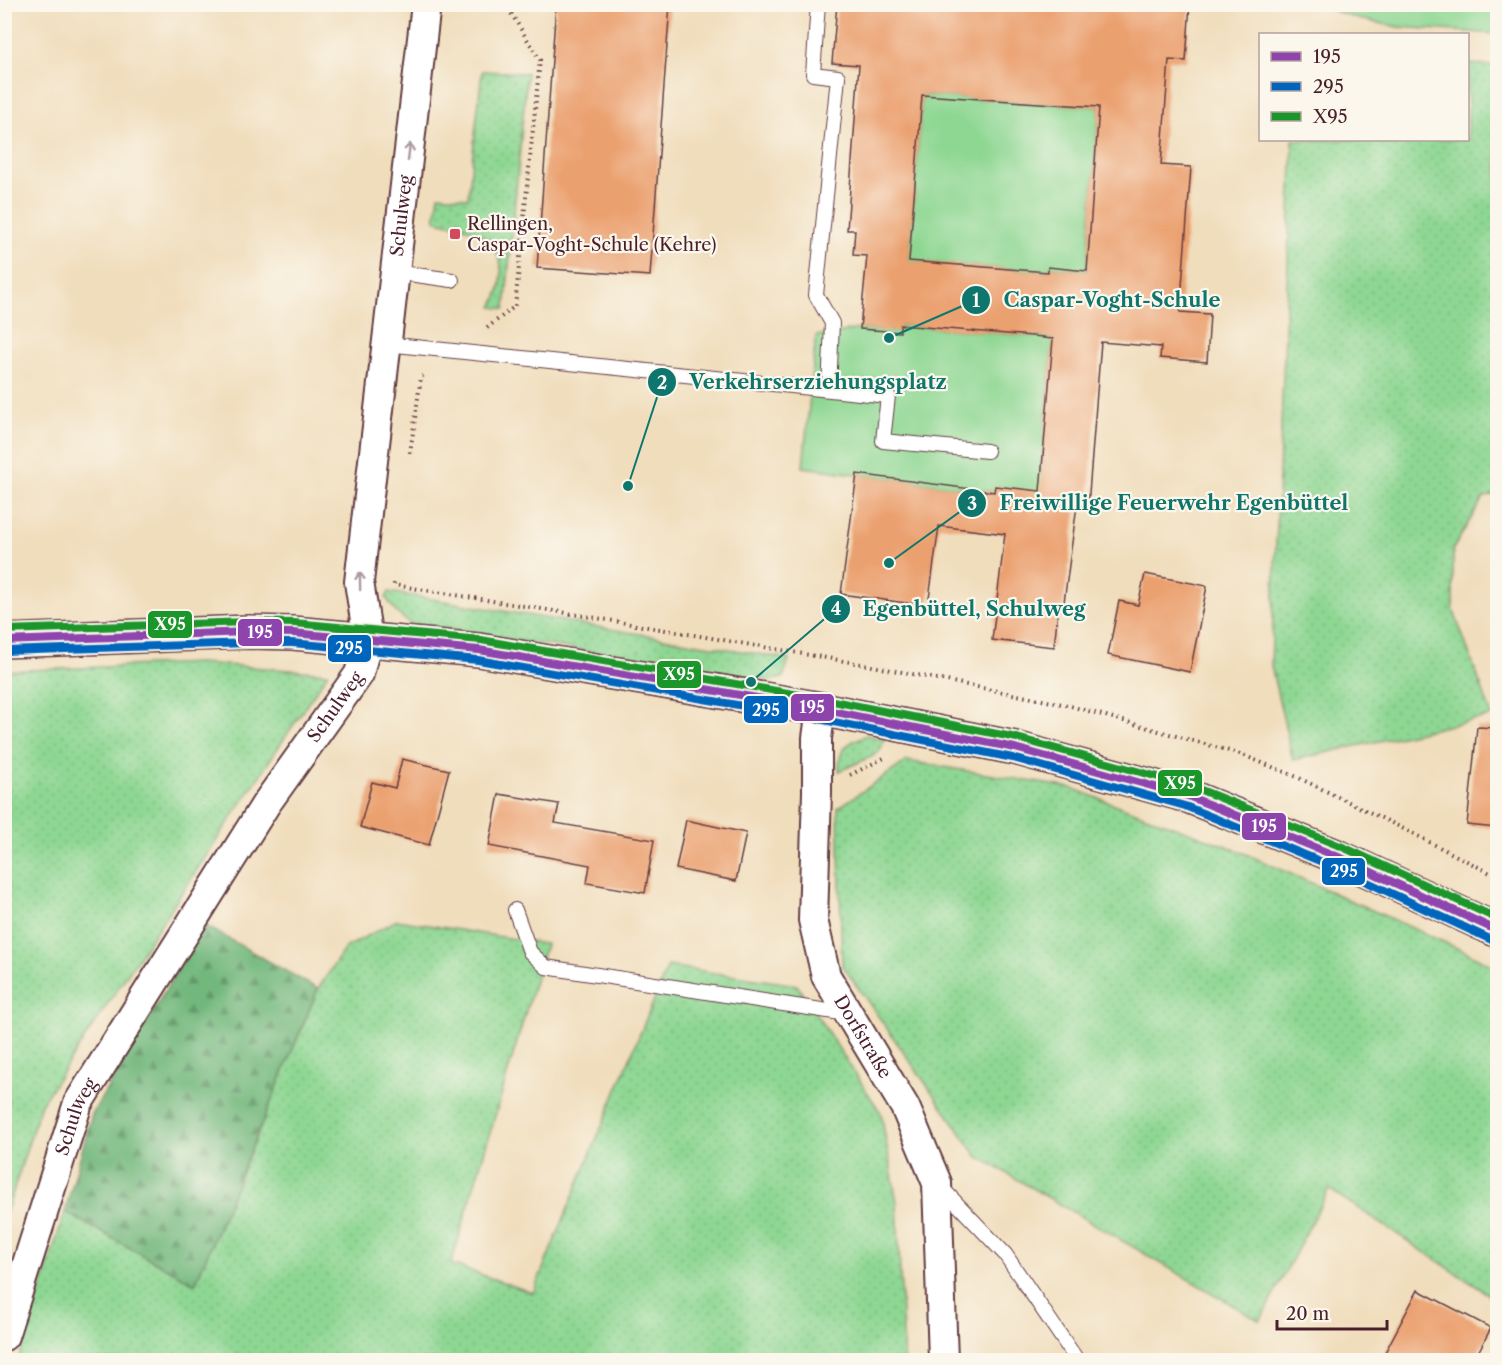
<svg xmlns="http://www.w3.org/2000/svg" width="1502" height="1365" viewBox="0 0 1502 1365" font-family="'Libre Caslon Text',serif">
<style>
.grass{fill:url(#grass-dots);stroke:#6c7b5f;stroke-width:1.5}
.forest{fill:url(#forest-firs);stroke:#5e6c54;stroke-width:1.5}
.green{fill:#8ed793;stroke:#6c7b5f;stroke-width:1.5}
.building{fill:#eba070;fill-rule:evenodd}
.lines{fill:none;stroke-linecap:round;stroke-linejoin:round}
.service-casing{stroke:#633c41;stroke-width:16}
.minor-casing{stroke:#633c41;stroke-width:32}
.secondary-casing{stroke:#633c41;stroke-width:36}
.path{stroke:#633c41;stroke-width:4;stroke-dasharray:1.5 4.5;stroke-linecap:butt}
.service{stroke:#fff;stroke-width:14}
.minor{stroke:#fff;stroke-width:28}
.secondary{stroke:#fff;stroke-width:33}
.bus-1-casing{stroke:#fbf7ec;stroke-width:12}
.bus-2-casing{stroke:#fbf7ec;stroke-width:12}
.bus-3-casing{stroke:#fbf7ec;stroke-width:12}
.bus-1{stroke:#8e44ad;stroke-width:8}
.bus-2{stroke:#0065bd;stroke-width:8}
.bus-3{stroke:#1a962b;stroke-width:8}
.oneway{stroke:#ae9aa0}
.poi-dot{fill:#d1495b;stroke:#fbf7ec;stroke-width:2}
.labels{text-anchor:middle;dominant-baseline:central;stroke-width:4.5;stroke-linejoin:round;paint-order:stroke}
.street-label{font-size:18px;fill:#4a1f2b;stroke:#fbf7ec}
.poi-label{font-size:18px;fill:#4a1f2b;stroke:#fbf7ec;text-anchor:start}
.leader{fill:none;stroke:#0f766e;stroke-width:2}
.callout-dot{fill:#0f766e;stroke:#fbf7ec;stroke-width:2}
.mark-label{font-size:18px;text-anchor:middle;font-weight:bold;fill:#fff}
.callout-label{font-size:20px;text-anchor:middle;font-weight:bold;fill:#0f766e;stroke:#fbf7ec;stroke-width:4.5;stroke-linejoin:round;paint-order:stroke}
.line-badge{stroke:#fbf7ec;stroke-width:2}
.badge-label{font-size:16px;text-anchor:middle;font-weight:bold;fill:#fff}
</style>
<defs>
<pattern id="grass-dots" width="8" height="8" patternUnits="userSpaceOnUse" patternTransform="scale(1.5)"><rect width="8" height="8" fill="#8ed793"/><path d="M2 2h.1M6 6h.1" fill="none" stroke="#7cb87f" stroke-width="1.8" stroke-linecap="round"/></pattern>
<pattern id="forest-firs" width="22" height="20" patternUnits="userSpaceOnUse" patternTransform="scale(1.5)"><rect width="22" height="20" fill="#72b87d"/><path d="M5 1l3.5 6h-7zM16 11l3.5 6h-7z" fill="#609567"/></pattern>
</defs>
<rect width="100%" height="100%" fill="#fbf7ec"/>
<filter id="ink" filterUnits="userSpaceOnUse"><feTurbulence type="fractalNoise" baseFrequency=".0167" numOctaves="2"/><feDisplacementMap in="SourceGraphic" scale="12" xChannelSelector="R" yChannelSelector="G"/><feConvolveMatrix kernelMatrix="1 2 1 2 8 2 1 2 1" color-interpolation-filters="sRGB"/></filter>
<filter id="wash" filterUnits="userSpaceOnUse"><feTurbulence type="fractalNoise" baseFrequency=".008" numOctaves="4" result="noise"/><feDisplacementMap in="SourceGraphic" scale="24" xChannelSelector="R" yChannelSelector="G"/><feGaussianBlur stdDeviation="1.35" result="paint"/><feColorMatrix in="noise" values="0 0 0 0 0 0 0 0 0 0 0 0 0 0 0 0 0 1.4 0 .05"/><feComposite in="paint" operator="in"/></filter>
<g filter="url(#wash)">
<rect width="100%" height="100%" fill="#f0ddbc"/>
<!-- grass -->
<g class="grass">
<polygon points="1468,64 1497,66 1498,493 1483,498 1453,549 1453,609 1492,716 1293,760 1271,666 1293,140 1468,140"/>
<path d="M482,71L527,73L505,309L492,307C508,279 505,244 472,230C461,226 447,224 435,220L439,195L468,198Z"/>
<polygon points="389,592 789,659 783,678 770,680 409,623 397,613 386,598"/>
<polygon points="200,663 328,673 41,1104 5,1217 5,671"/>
<path d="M867,735L884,739L881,749L873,756L839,771C838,748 847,743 867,735Z"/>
<polygon points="907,761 1071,788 1237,850 1466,952 1497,968 1497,1300 1329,1189 1260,1321 977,1156 842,965 838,808"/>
<polygon points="397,920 546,944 451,1264 533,1293 668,966 797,985 881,1113 897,1202 904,1360 18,1360 65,1212 195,1284 318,989 345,948"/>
</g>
<!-- forest -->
<polygon class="forest" points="204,925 318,989 195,1284 65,1212 92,1114"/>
<!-- green -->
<g class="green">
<polygon points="1317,5 1497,5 1497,34 1399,27 1358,19"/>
<polygon points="922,95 1099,107 1087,271 1049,267 1048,272 905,261 909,259"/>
<polygon points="900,325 1044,337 1044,338 1053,339 1041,474 1048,492 994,492 803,467 816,336 860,329 900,332"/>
</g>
<g id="blocks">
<!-- building -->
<g class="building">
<polygon points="556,4 670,4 650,276 537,268"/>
<path d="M837,4H915L985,10V4H1190L1186,61L1169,60L1161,165L1191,167L1180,312L1210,314L1207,362L1160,358L1161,347L1101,342L1088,506L1077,505L1063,610H1058L1054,647L992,640L1005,534L939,526L928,606L841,594L857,474L994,492L995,486L1040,491L1053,339L1043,338L1044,337L900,325V332L860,329L867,256L853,255L855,230H847L859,65L832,63ZM922,95L1099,107L1087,271L1048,267V272L909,261Z"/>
<polygon points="1145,574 1207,586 1190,672 1108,655 1119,601 1138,605"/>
<polygon points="1477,727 1497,728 1497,828 1467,825"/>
<polygon points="402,759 449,770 429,845 360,827 372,782 395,788"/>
<polygon points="499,794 559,804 555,823 654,840 645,893 587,883 590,865 489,846"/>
<polygon points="686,820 746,833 736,881 676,869"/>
<polygon points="1418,1290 1491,1328 1474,1360 1381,1360"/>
</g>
</g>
</g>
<g filter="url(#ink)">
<use href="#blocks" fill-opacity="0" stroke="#633c41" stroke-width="1.5"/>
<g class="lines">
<defs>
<g id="service">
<polyline points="818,4 813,74 838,77 816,295 832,323 829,389"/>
<polyline points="394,272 452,280"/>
<polyline points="386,344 888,396 883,441 987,451"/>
<polyline points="515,910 530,952 546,967 847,1014"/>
<polyline points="940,1186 1005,1254 1077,1360"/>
</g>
<g id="minor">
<path id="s1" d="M821,709L817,738V792L813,920L826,976L905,1107L937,1183L943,1360"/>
<path id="s2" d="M4,1336L78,1103L266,804L359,674L368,639L359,582L426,4"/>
</g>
<polyline id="secondary" points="4,641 249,632 293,633 479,650 821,709 1015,748 1188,796 1341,858 1498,931"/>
</defs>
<!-- service casing -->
<use href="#service" class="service-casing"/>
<!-- minor casing -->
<use href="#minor" class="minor-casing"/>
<!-- secondary casing -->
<use href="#secondary" class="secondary-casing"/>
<!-- path -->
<g class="path">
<polyline points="487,328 515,306 540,60 509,10 509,4"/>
<polyline points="410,453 421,377 426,374"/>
<polyline points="394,583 394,585 579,615 867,665 1067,705 1240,754 1297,777 1398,826 1498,877"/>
<polyline points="850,775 884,758"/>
</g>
<!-- service -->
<use href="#service" class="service"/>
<!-- minor -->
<use href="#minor" class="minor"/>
<!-- secondary -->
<use href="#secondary" class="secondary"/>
<defs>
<polyline id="bus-1" points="4,641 249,632 293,633 479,650 821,709 1015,748 1188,796 1341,858 1498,931"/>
<polyline id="bus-2" points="4,651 249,643 292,643 478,660 819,719 1013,758 1185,806 1337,868 1494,941"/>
<polyline id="bus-3" points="4,630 249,622 294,623 481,640 823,699 1017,738 1191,786 1345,848 1498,919"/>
</defs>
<!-- bus-1 casing -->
<use href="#bus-1" class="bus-1-casing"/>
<!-- bus-2 casing -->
<use href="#bus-2" class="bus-2-casing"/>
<!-- bus-3 casing -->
<use href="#bus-3" class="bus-3-casing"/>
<!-- bus-1 -->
<use href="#bus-1" class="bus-1"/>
<!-- bus-2 -->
<use href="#bus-2" class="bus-2"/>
<!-- bus-3 -->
<use href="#bus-3" class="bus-3"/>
</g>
<!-- one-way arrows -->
<defs><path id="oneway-shaft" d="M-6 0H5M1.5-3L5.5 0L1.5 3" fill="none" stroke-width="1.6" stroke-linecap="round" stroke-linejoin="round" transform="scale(1.5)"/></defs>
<g class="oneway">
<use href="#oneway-shaft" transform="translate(409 152) rotate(-83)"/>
<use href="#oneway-shaft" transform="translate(360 581) rotate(-91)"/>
</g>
</g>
<!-- markers -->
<rect class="poi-dot" x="449" y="228" width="12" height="12" rx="3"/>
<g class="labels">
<!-- street labels -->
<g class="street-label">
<text stroke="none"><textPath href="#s2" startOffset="1220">Schulweg</textPath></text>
<text stroke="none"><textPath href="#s2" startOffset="717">Schulweg</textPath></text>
<text stroke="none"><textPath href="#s1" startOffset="340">Dorfstraße</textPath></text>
<text stroke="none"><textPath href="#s2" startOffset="231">Schulweg</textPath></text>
</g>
<!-- poi labels -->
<g class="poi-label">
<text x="467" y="224">Rellingen,<tspan x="467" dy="21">Caspar-Voght-Schule (Kehre)</tspan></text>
</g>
</g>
<!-- callouts -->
<path class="leader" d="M889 338L976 300M628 486L662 382M889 563L972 503M751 682L836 609"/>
<g class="callout-dot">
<circle cx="889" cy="338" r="6"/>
<circle cx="628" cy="486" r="6"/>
<circle cx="889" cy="563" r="6"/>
<circle cx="751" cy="682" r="6"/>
<circle cx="976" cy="300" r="15"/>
<circle cx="662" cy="382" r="15"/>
<circle cx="972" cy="503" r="15"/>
<circle cx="836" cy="609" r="15"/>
</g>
<g class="mark-label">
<text x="976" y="307">1</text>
<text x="662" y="389">2</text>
<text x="972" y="510">3</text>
<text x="836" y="615">4</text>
</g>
<g class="callout-label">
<text x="1112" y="307">Caspar-Voght-Schule</text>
<text x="818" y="389">Verkehrserziehungsplatz</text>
<text x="1174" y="510">Freiwillige Feuerwehr Egenbüttel</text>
<text x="974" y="616">Egenbüttel, Schulweg</text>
</g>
<g class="line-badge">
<rect x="147" y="610" width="46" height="29" rx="6" fill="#1a962b"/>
<rect x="237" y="618" width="46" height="29" rx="6" fill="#8e44ad"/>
<rect x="327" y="634" width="45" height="29" rx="6" fill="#0065bd"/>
<rect x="656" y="660" width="46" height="29" rx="6" fill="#1a962b"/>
<rect x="790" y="693" width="45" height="29" rx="6" fill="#8e44ad"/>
<rect x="743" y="695" width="46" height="29" rx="6" fill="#0065bd"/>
<rect x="1157" y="769" width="46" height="28" rx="6" fill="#1a962b"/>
<rect x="1241" y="812" width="46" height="29" rx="6" fill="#8e44ad"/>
<rect x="1321" y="857" width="45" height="29" rx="6" fill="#0065bd"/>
</g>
<g class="badge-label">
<text x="170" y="630">X95</text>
<text x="260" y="638">195</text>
<text x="349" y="654">295</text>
<text x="679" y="680">X95</text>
<text x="812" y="713">195</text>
<text x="766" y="716">295</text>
<text x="1180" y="789">X95</text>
<text x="1264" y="832">195</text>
<text x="1344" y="877">295</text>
</g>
<!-- margin -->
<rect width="1502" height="1365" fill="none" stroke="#fbf7ec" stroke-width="24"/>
<!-- legend -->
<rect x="1259" y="33" width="210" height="108" fill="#fbf7ec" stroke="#b4a19f" stroke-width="1.5"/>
<rect x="1271" y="52" width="30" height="9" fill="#8e44ad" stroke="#b4a19f" stroke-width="1.5"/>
<text x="1313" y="63" font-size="18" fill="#4a1f2b">195</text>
<rect x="1271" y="82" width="30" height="9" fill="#0065bd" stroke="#b4a19f" stroke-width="1.5"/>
<text x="1313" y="93" font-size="18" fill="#4a1f2b">295</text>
<rect x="1271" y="112" width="30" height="9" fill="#1a962b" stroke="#b4a19f" stroke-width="1.5"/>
<text x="1313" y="123" font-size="18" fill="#4a1f2b">X95</text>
<!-- scale -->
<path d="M1277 1320v9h110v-9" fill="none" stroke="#4a1f2b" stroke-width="3"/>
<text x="1286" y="1320" font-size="18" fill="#4a1f2b" stroke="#fbf7ec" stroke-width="4.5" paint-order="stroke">20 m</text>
</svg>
